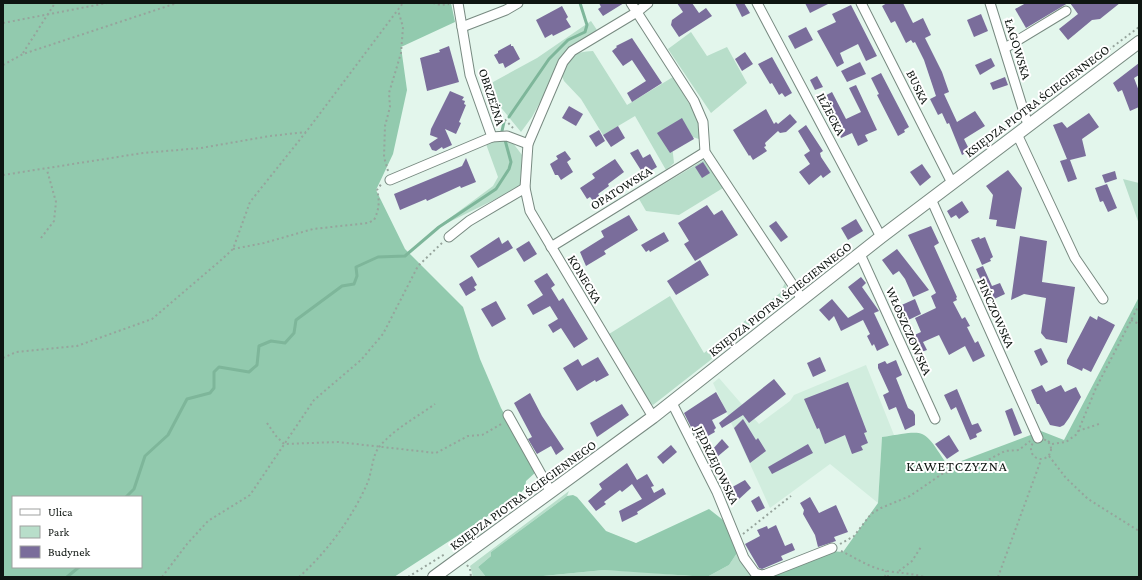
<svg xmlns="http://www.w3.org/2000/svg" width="1142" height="580" viewBox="0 0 1142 580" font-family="'Crimson Pro',serif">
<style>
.built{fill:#d1edde}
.green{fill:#b8deca}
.forest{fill:#92caae;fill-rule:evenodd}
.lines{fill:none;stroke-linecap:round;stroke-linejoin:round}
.stream{stroke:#7eb69a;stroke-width:3}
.building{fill:#7a6d9b}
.minor-casing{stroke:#788a81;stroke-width:11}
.tertiary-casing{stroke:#788a81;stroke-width:14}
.path{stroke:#96a49c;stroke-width:2;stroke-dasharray:2 3;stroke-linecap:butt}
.minor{stroke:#fff;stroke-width:9}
.tertiary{stroke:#fff;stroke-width:12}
.labels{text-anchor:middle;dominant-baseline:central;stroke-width:4;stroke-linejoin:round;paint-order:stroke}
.street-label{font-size:13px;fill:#0e1511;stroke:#fff}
.neighbourhood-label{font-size:14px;letter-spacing:1px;fill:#0e1511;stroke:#fff}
</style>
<rect width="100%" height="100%" fill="#e3f6ec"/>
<!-- built -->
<polygon class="built" points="866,365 894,435 882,437 878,503 830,464 770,508 713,383 719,378 759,424 790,401 794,395"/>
<!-- green -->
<g class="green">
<polygon points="591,21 597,30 565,56 532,117 521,132 484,87 537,58"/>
<polygon points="691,32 707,56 727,47 747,83 711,113 668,49"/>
<path d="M593,51L627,105L673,77L699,120V139L686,135L672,145L674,163L666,170L635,116L603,135L581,99L564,81L561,74C570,56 573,52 593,51Z"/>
<polygon points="503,138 513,143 522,155 520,187 435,229 493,186 498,177 486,144"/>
<polygon points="704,160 723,188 679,215 646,211 639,199"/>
<polygon points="1123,179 1139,183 1139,224"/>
<polygon points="785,283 788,292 787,298 708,362 653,405 648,401 609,334 670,296 704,353 780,293"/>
<polygon points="569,491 567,496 491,552 491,556 478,567 486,577 473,577 470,566"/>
<polygon points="737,553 742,563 756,577 707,577 729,565"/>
<polygon points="604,570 645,572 700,577 533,577"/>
</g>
<!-- forest -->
<g class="forest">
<path d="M3,3H451L455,22L401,47L407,90L393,154L376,190L405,249L463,307L480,359L501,408L536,472L526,481L525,488L517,497L394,577H3ZM13,497H141V567H13Z"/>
<path d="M1139,297V577H764L830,551L843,552L878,503L882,437C928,430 922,427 948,466L1041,431L1064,440Z"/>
<polygon points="573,495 577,497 606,531 636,543 709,509 723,520 737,553 729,565 707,577 604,570 533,577 486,577 478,567 491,556 491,552 567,496"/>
</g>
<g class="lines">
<!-- stream -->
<g class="stream">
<polyline points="509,117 549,59 568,40 585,32 587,25 580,3"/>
<polyline points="502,131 504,122"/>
<polyline points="126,497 134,489 145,456 168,435 187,399 210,393 214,388 214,372 219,367 249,372 257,365 259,346 271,341 285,343 294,333 296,320 342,286 354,284 357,276 356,267 378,257 405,256 439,227 496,189 509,169 511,162 505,140"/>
<polyline points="67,577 79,567"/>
</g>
</g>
<!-- building -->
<g class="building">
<polygon points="599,3 624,3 603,16 598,9 601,7"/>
<polygon points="677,3 692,3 699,13 706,8 712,16 679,37 671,25 672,20 683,12"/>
<polygon points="735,3 744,3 750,13 742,17"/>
<polygon points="805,3 830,3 810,13"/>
<polygon points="887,3 903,3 913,23 923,18 931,35 925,38 942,72 949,92 944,94 957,122 975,111 985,126 964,139 970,151 962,155 949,123 947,124 942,113 938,115 930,99 936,96 924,60 915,42 913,43 911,40 906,43 895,21 891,23 882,6"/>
<polygon points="1026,3 1068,3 1026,28 1015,9"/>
<polygon points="1070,3 1120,3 1100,19 1092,20 1068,40 1059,29 1078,14"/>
<polygon points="851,5 877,56 866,61 858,44 840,53 844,63 837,67 817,31 836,22 832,14"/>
<polygon points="562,6 568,17 566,19 571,27 553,36 552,34 545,38 536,20"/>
<polygon points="981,14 988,31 974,37 967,20"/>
<polygon points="806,27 813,40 795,49 788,36"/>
<polygon points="632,38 662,83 632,102 627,93 646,81 632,60 623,66 612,51 617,47 616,46"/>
<polygon points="511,44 511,46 513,46 520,59 505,68 503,63 499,64 494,55 498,53 498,51"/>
<polygon points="449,46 459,82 427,91 420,58 440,52 439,50"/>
<polygon points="745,52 753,64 742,71 735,59"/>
<polygon points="772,57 792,93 785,97 782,93 779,95 772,83 770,84 758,64"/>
<polygon points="991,58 995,66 980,75 975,65"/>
<polygon points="860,62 866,74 847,82 841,71"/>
<polygon points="1139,63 1139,75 1134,78 1139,91 1139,107 1130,111 1122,90 1118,92 1113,83"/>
<polygon points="881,73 909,127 904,130 905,132 898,136 877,95 879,94 871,78"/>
<polygon points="817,76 823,87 815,90 810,80"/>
<polygon points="1005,77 1008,85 993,90 990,83"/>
<polygon points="856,85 877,130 865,135 868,141 858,146 852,133 841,138 821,98 832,92 846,119 861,112 849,88"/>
<polygon points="450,91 464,97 462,100 465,101 464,104 466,105 459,122 461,123 456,134 445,129 452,145 443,149 442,147 436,151 432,150 429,144 438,138 430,135 431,129"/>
<polygon points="569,106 583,114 576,126 562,118"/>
<polygon points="766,109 774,124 776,122 778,124 790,114 797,122 786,132 780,133 778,131 765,143 766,146 764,147 767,151 753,160 750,155 749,156 733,130"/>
<polygon points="1089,113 1099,127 1082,139 1086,156 1070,160 1077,179 1068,182 1060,161 1067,159 1053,125 1062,122 1067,128"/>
<polygon points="682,118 694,139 670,153 657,133"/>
<polygon points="806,125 823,151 820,153 821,157 831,172 823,178 821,175 809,185 799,172 810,164 804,155 810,151 798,131"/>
<polygon points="618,126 625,138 611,147 603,135"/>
<polygon points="599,130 605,141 596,147 589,136"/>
<polygon points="638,149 643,158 650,154 657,167 644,175 630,153"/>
<polygon points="565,151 571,159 567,162 573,172 561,180 558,175 555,175 550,164 558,159 556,156"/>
<polygon points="466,158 476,182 461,188 460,186 427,201 426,199 400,210 394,194 462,166"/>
<polygon points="615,159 624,172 608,184 609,186 598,194 603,201 597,206 590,197 587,199 580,188 595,178 592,174"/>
<polygon points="703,162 710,173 702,178 695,167"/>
<polygon points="922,164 931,177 920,186 910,172"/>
<polygon points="1008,170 1022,188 1015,229 996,226 997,220 989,219 993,195 986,186"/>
<polygon points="1115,171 1117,179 1105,183 1102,175"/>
<polygon points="1107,184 1117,208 1108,212 1103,201 1100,202 1095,188"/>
<polygon points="962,201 969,212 959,219 956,215 951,218 947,211"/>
<polygon points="707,205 714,215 722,210 738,235 695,261 684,244 689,241 678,223"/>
<polygon points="629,215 638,230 604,251 606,254 586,266 580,252 604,237 601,231"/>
<polygon points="856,219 863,231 848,240 841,228"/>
<polygon points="776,221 788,237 781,242 769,226"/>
<polygon points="931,226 939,243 934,246 957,297 956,298 957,300 953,302 962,319 965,317 970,326 967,327 975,343 978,341 985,356 973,362 965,346 949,355 939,335 923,342 927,350 916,354 908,338 921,332 915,318 936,308 931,296 936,293 908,235"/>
<polygon points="664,232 669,241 650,252 649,250 646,252 641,245"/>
<polygon points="1020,236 1047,241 1042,282 1075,287 1067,343 1046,339 1041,333 1046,298 1024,294 1011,300"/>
<polygon points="499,237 502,244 508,240 513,248 478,268 470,256"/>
<polygon points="979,237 980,239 985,237 993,257 990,259 991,261 982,265 971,240"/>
<polygon points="529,241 537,254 524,262 516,249"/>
<polygon points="897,249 929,290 913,297 905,279 899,271 893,275 882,260"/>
<polygon points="700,260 709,275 676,295 667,281"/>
<polygon points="983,266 992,286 1000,283 1005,294 990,301 976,269"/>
<polygon points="547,273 555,285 551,288 559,301 563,298 588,339 574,348 561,328 553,333 548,325 558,319 550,306 533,315 527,305 543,295 534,281"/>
<polygon points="472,276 477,285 474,287 476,290 466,296 459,284"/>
<polygon points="861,277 866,283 862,287 879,311 874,313 889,345 877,351 874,344 872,346 867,336 870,334 863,320 841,331 834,316 829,321 819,310 832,299 848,318 864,309 848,287"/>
<polygon points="915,299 921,314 904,322 895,308"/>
<polygon points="496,301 506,319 492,327 481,309"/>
<polygon points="1090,316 1097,320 1098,316 1115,325 1091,372 1083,368 1082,371 1067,364 1067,360"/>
<polygon points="1041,348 1048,362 1041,366 1034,351"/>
<polygon points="598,357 609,375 596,382 595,380 577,391 563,368 578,359 582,366"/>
<polygon points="820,357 826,371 813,377 807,363"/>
<polygon points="896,360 902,375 896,378 908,408 913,411 915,415 915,425 905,430 896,407 889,410 883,395 889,392 878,368 878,364 885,361 887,364"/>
<polygon points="774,379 786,394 749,423 743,415 722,428 719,423"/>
<polygon points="848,382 867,432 864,433 868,443 861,446 863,450 852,454 845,435 825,444 819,428 817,429 804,399"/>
<polygon points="1042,385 1046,392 1061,385 1065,392 1076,387 1081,397 1069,418 1064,425 1060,427 1050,425 1039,404 1037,404 1031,390"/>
<polygon points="957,389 972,425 978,423 982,431 976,434 977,437 970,440 956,407 951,410 944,395"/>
<polygon points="716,392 727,412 712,420 716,428 714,430 715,432 701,440 698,434 695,435 684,413"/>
<polygon points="530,393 542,416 564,449 556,455 551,446 537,454 528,439 532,437 514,403"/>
<polygon points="622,404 629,415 597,437 590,423"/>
<polygon points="1012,408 1022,433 1014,436 1005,411"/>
<polygon points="743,419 756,440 758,438 766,451 750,463 734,428"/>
<polygon points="949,435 959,451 947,459 935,444"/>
<polygon points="722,439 729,447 717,457 711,451"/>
<polygon points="808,444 813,453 772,474 768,467"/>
<polygon points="671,445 677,452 663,464 657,457"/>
<polygon points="627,463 637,480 647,474 654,486 651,487 654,493 663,488 666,494 637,512 638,514 622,522 619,511 642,499 632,484 622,492 620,490 604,502 606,504 596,511 588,501 602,489 599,484"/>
<polygon points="745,480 751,488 737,501 727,490"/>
<polygon points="759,496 765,508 757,512 751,501"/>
<polygon points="810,497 819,513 836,505 848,532 834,537 836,541 818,547 815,535 803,514 804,510 800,503"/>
<polygon points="776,525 785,546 792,543 795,550 781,556 783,560 762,569 759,568 745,544 760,536 757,530 767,526 768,529"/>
</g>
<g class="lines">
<defs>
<g id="minor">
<polyline points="631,3 694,101 703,122 705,152 802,299"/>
<polyline points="648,3 637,12 572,51 563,62 528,144 525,188 530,211 653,417"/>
<polyline points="757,3 881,237"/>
<polyline points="861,3 952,183"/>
<polyline points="990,3 1028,125"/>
<polyline points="462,27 506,10 518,3"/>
<polyline points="1005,48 1066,11"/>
<polyline points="1017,134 1075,258 1103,299"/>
<polyline points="492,137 507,136 528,144"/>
<polyline points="390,180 492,137 470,75 458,3"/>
<polyline points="931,199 1038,438"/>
<polyline points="449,237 469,221 525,188"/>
<polyline points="551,247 705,152"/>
<polyline points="860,254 935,419"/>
<polyline points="672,403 717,492 744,558 755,573 762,575 766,574 832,548"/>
<polyline points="508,415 551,492"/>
</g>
<polyline id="tertiary" points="434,577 653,417 881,237 1139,42"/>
</defs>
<!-- minor casing -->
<use href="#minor" class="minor-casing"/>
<!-- tertiary casing -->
<use href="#tertiary" class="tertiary-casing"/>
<!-- path -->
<g class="path">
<polyline points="433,3 441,5 449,4"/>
<polyline points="3,23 107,3"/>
<polyline points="23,53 55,3"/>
<polyline points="3,65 23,54 177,3"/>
<polyline points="1057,89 1139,27"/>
<polyline points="491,105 513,128"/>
<polyline points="388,171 384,157 385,126 390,107 389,93 401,53 403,27 398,10"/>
<polyline points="3,175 143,153 201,148 270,136 306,132"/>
<polyline points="41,238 54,221 56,202 47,170"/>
<path d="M233,249L264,243L313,229L368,223L374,220C379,210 380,201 377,190L382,183"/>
<polyline points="1131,320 1139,324"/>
<polyline points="3,358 16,352 77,346 152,319 220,261 233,249 250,202 306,132 403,3"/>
<polyline points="267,423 276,436 284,444 338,442 436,453 468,436 482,435 503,423"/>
<polyline points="1078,431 1099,424"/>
<circle cx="1041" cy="449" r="10"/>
<polyline points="1048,441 1052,444 1066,442 1077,434 1096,388 1139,305"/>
<polyline points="1049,456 1066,478 1088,499 1139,531"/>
<polyline points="743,534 791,496"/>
<polyline points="840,544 854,536 871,514 881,508 910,496 942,474 984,462 1005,451 1019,450 1030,441"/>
<path d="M841,551C856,558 870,568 887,571C900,573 910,573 924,577"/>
<polyline points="467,565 470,569 471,577"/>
<polyline points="899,571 912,561 921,547"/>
<polyline points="162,577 187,544 208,521 250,495 314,400 361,360 383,334 418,266 442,243"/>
<path d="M299,577C327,552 352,518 367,484C372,473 372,456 379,447C394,429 417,417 435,404"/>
<polyline points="408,577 445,554"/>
<polyline points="885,577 886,571"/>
<polyline points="888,577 888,571"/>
<polyline points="998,577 1041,460"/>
</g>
<!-- minor -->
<use href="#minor" class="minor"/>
<!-- tertiary -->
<use href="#tertiary" class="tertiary"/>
</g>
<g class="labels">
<!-- street labels -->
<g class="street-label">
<text transform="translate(1018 49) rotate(73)">ŁAGOWSKA</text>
<text transform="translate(918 87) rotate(64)">BUSKA</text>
<text transform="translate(492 97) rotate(72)">OBRZEŻNA</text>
<text transform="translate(1037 101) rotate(-37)">KSIĘDZA PIOTRA ŚCIEGIENNEGO</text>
<text transform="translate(831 114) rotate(62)">IŁŻECKA</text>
<text transform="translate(621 188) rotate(-32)">OPATOWSKA</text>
<text transform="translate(585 279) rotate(59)">KONECKA</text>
<text transform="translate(780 299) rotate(-38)">KSIĘDZA PIOTRA ŚCIEGIENNEGO</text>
<text transform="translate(996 313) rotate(66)">PIŃCZOWSKA</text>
<text transform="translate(909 331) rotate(66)">WŁOSZCZOWSKA</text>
<text transform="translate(717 465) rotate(64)">JĘDRZEJOWSKA</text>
<text transform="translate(523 495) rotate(-36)">KSIĘDZA PIOTRA ŚCIEGIENNEGO</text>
</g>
<!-- neighbourhood labels -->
<g class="neighbourhood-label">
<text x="957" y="466">KAWETCZYZNA</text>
</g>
</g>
<!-- border -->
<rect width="1142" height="580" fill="none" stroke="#0e1511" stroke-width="8"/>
<!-- legend -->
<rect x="12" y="496" width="130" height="72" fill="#ffffff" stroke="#9fa1a0"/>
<rect x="20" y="509" width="20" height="6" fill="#ffffff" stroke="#9fa1a0"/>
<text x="48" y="516" font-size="12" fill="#0e1511">Ulica</text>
<rect x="20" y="526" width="20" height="12" fill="#b8deca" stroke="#9fa1a0"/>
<text x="48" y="536" font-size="12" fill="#0e1511">Park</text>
<rect x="20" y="546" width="20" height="12" fill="#7a6d9b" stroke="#9fa1a0"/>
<text x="48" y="556" font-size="12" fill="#0e1511">Budynek</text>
</svg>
